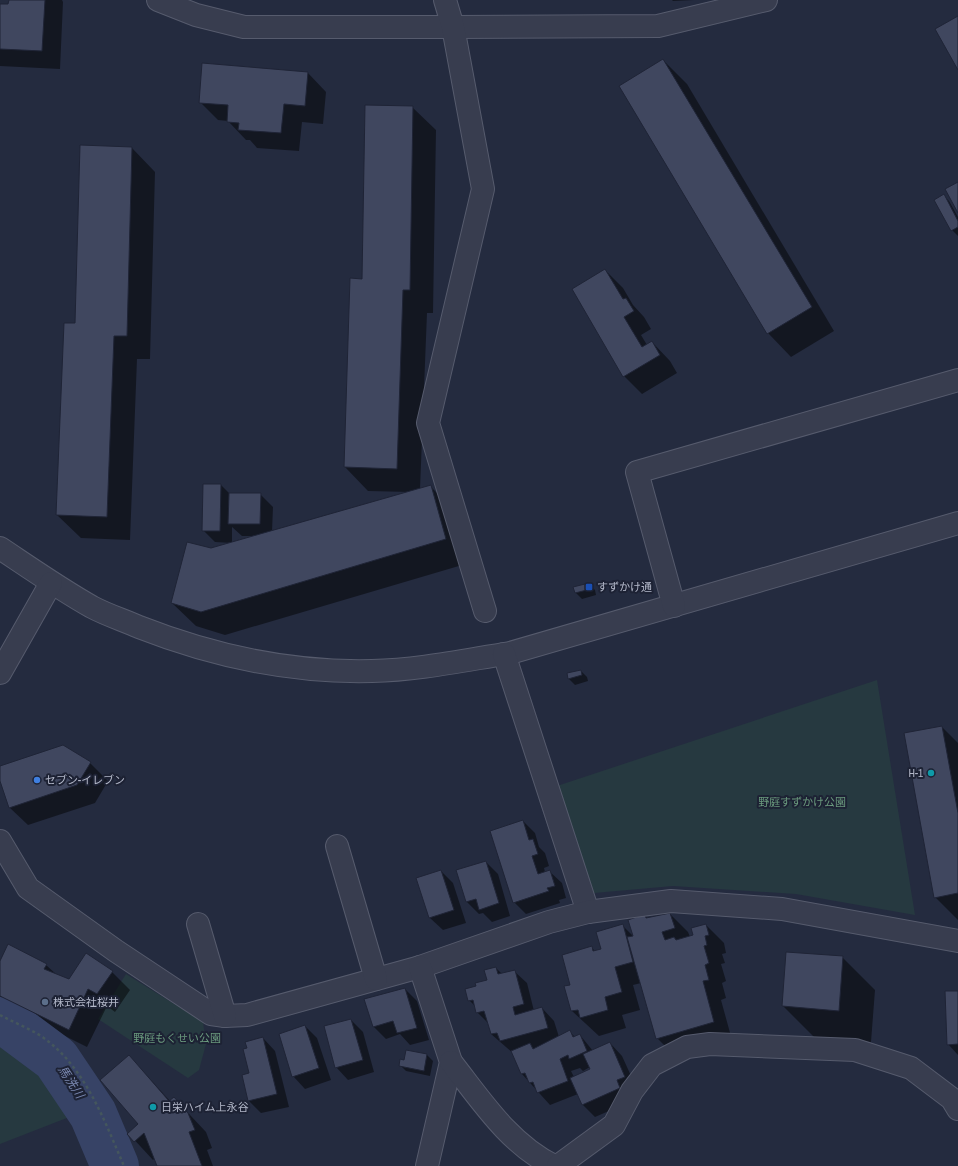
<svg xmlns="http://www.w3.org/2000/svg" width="958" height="1166" viewBox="0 0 958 1166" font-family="'Archivo Narrow','Noto Sans JP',sans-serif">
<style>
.green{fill:#263940}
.shadow{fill:#0007;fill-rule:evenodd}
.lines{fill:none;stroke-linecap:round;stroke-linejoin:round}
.river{stroke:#374366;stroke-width:48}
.building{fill:#40475f;stroke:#1f2436}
.minor-casing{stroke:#565b6d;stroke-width:24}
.path{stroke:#44565d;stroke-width:2.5;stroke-dasharray:3 3;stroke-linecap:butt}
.minor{stroke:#383d4f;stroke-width:22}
.transit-dot{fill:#1a4fb4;stroke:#1d2234;stroke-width:1.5}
.culture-dot{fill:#0f9aa8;stroke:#1d2234;stroke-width:1.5}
.shop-dot{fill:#3f7fe0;stroke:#1d2234;stroke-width:1.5}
.service-dot{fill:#5c6f8a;stroke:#1d2234;stroke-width:1.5}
.labels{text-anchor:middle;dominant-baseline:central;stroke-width:4;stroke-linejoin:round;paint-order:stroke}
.poi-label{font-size:11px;fill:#b4b9ca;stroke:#1d2234;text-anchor:start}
.park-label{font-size:11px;fill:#6b9b7e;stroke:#1d2234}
.water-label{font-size:12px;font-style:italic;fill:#7b89b2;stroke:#1d2234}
</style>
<rect width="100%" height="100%" fill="#242b3f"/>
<!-- green -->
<g class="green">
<polygon points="877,680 915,915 796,894 673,886 594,893 557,786"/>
<polygon points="126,974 203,1022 206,1044 199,1070 188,1078 98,1019"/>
<polygon points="0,1029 7,1031 44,1057 77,1114 0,1144"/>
</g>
<!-- shadow -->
<g class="shadow">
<polygon points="10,0 62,0 63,2 60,69 0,66 0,5 9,5"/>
<polygon points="672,0 694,0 673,1"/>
<polygon points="663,60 687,84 834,331 791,357 768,333"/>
<polygon points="308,73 326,92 323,124 302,122 299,151 257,148 250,140 246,140 228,121 218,120 200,102"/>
<polygon points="412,107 436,130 433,313 427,313 420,489 430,486 454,510 469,563 225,635 196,626 172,603 211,549 256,536 242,536 232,527 232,543 215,542 203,530 221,485 230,494 260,494 273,507 272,532 410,492 368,491 345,467 351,279 363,280"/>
<polygon points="132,148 155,172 150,359 137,359 130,540 81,538 57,515 76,325"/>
<polygon points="943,195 949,201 958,217 958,236 952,230 936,200"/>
<polygon points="605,270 623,288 633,305 644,317 651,329 641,335 647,345 652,342 670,361 677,373 642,394 624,376"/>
<polygon points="589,584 595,590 596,595 582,599 576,593 574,588"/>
<polygon points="581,671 587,677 588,681 575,685 569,679 568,674"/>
<polygon points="942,727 958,743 958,920 935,897"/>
<polygon points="90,763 108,781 95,803 28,825 9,807 0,778 0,767"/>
<polygon points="523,821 535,833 539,847 545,853 549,866 544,868 545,872 549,871 562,883 566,898 559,900 560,903 526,914 514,902"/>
<polygon points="486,862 498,874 510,916 492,922 483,913 479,914 467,902 457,870"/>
<polygon points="441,871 453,883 466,923 443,930 430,918 417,878"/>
<polygon points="670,914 688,932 690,937 694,936 706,925 724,943 726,953 722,954 725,963 721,964 726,981 722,983 726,998 721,1000 732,1040 675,1056 657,1038 641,983 633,985 640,1010 622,1015 626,1028 599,1036 572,1011 571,986 592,948 596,952 602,950 622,925 634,937 645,916 648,918"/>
<polygon points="842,957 875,990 871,1042 815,1038 783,1006"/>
<polygon points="0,964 46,965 57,975 69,980 112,972 130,990 115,1012 107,1006 87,1047 7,1007 0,1001"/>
<path d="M496,968L502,974L514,971L527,983L534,1011L542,1008L554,1021L559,1037L570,1032L575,1037L580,1035L593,1051L610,1043L622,1056L637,1089L632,1101L595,1117L582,1104L578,1094L550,1105L522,1074L513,1053L491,1034L489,1024L477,1012L476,1007L469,1000L478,987L488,981ZM590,1067L591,1070L574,1077L571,1071L580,1068L583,1071Z"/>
<polygon points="405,989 417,1001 429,1040 410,1045 400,1034 386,1039 373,1026"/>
<polygon points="958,992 958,1055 948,1044"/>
<polygon points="351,1020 363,1032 374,1072 348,1080 336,1067"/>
<polygon points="305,1026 317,1038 331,1080 305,1089 293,1076"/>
<polygon points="263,1038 275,1051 289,1107 261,1113 249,1101 243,1075 250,1074 248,1049"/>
<polygon points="427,1055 433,1061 430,1076 406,1071 400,1065 404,1062"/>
<polygon points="129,1056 170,1101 174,1098 206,1132 212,1148 207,1150 213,1166 158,1166 155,1158 153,1160 129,1134 139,1124"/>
</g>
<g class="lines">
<!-- river -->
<polyline class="river" points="0,1021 9,1024 56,1059 93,1114 115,1166"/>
</g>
<!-- building -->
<g class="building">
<polygon points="9,0 45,0 42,51 0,49 0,4 8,4"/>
<polygon points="958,16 958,70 935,29"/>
<polygon points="663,59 812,307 767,334 619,86"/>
<polygon points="202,63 308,72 305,106 284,104 281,133 238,130 239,123 227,122 228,105 199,103"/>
<polygon points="365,105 413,106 410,290 403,290 397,469 344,467 350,278 362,279"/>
<polygon points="80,145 132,147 127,336 114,336 107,517 56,515 64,323 75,323"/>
<polygon points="958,182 958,213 945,189"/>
<polygon points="944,194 958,221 958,227 951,231 934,200"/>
<polygon points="605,269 623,299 626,298 634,311 624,317 642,347 652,341 660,355 623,377 572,289"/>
<polygon points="203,484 221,484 220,531 202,531"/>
<polygon points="431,485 446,539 201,612 171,603 187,542 211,548"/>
<polygon points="229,493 261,493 260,524 228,524"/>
<polygon points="589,583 591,589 575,593 573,587"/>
<polygon points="581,670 582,675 568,679 567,673"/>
<polygon points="942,726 958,813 958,893 934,898 904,733"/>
<polygon points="63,745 91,762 77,785 9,808 0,781 0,766"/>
<polygon points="523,820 529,840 533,839 538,854 532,856 538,874 550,870 555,886 547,888 549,891 513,903 490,831"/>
<polygon points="486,861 499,903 479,910 476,899 466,902 456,870"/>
<polygon points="441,870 454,910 429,918 416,878"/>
<polygon points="670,913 675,928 662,932 665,940 674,937 676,940 693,935 691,928 706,924 709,935 705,936 707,945 704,946 709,963 705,965 709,980 703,981 714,1022 656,1039 627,937 633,936 628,920 645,914 646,918"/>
<polygon points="623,924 633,962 615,967 622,992 605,997 608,1010 580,1018 578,1010 571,1011 564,986 570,985 562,955 592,946 593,951 601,949 596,932"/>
<polygon points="8,944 47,964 44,969 69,979 86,953 113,971 97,994 88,989 69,1030 0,996 0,961"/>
<polygon points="786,952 843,956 839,1011 782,1006"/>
<polygon points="496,967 498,974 515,970 524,1004 513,1007 515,1015 542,1007 548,1028 500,1041 497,1033 491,1034 484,1011 476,1013 473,1000 468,1001 465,989 476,986 475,983 487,980 484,970"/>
<polygon points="405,988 417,1028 397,1033 393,1021 373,1027 364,999"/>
<polygon points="945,991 958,991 958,1044 947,1045"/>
<polygon points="351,1019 363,1060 335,1068 324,1026"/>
<polygon points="305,1025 319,1068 292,1077 279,1034"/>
<polygon points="570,1030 573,1037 580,1034 587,1051 569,1059 568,1055 560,1059 568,1081 537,1093 533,1082 529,1083 525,1073 521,1074 511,1051 530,1043 533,1049"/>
<polygon points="263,1037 277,1094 248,1101 242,1075 249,1073 243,1049 247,1048 245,1042"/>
<polygon points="610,1042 625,1077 617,1080 620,1088 582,1105 570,1078 590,1069 583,1054"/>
<polygon points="406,1050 427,1054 424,1071 399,1066 400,1059 404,1060"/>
<polygon points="129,1055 169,1101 174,1097 188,1113 195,1130 189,1132 202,1166 157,1166 144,1133 134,1142 127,1134 138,1124 100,1080"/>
</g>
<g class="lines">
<defs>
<g id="minor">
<polyline points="158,0 196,15 244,27 453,27 658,26 766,0"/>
<polyline points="445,0 453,27 483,189 428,423 485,611"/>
<path d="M0,548C30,568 60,589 92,607C107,615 123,620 139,627C213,656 292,673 372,671C419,670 465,660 510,653L958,523"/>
<polyline points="674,606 637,472 958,380"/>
<polyline points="504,654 588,912"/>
<polyline points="0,673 51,583"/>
<polyline points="0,841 28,888 116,951 211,1014 225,1016 247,1015 420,967 549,922 588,912 671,901 782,909 958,941"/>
<polyline points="337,846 376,979"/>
<polyline points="198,924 225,1016"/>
<polyline points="420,967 451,1062 427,1166"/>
<path d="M451,1062C481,1100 509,1144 554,1166"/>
<polyline points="558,1166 614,1125 632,1091 652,1065 687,1047 710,1044 855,1050 911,1068 952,1099 958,1109"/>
</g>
</defs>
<!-- minor casing -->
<use href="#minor" class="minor-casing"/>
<!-- path -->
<path class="path" d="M0,1015C13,1022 28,1028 41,1036C85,1066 104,1120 124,1166"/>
<!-- minor -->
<use href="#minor" class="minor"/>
</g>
<!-- markers -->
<rect class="transit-dot" x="585" y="583" width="8" height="8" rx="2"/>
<g class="culture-dot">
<circle cx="931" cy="773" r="4"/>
<circle cx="153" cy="1107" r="4"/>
</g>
<circle class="shop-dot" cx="37" cy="780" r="4"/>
<circle class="service-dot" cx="45" cy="1002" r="4"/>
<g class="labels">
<!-- poi labels -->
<g class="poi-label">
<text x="597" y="587">すずかけ通</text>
<text x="923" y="773" text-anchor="end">H-1</text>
<text x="45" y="780">セブン-イレブン</text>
<text x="53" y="1002">株式会社桜井</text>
<text x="161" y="1107">日栄ハイム上永谷</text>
</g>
<!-- park labels -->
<g class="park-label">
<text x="802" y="802">野庭すずかけ公園</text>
<text x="177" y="1038">野庭もくせい公園</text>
</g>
<!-- water labels -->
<g class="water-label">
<text transform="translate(71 1082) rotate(57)">馬洗川</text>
</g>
</g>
</svg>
